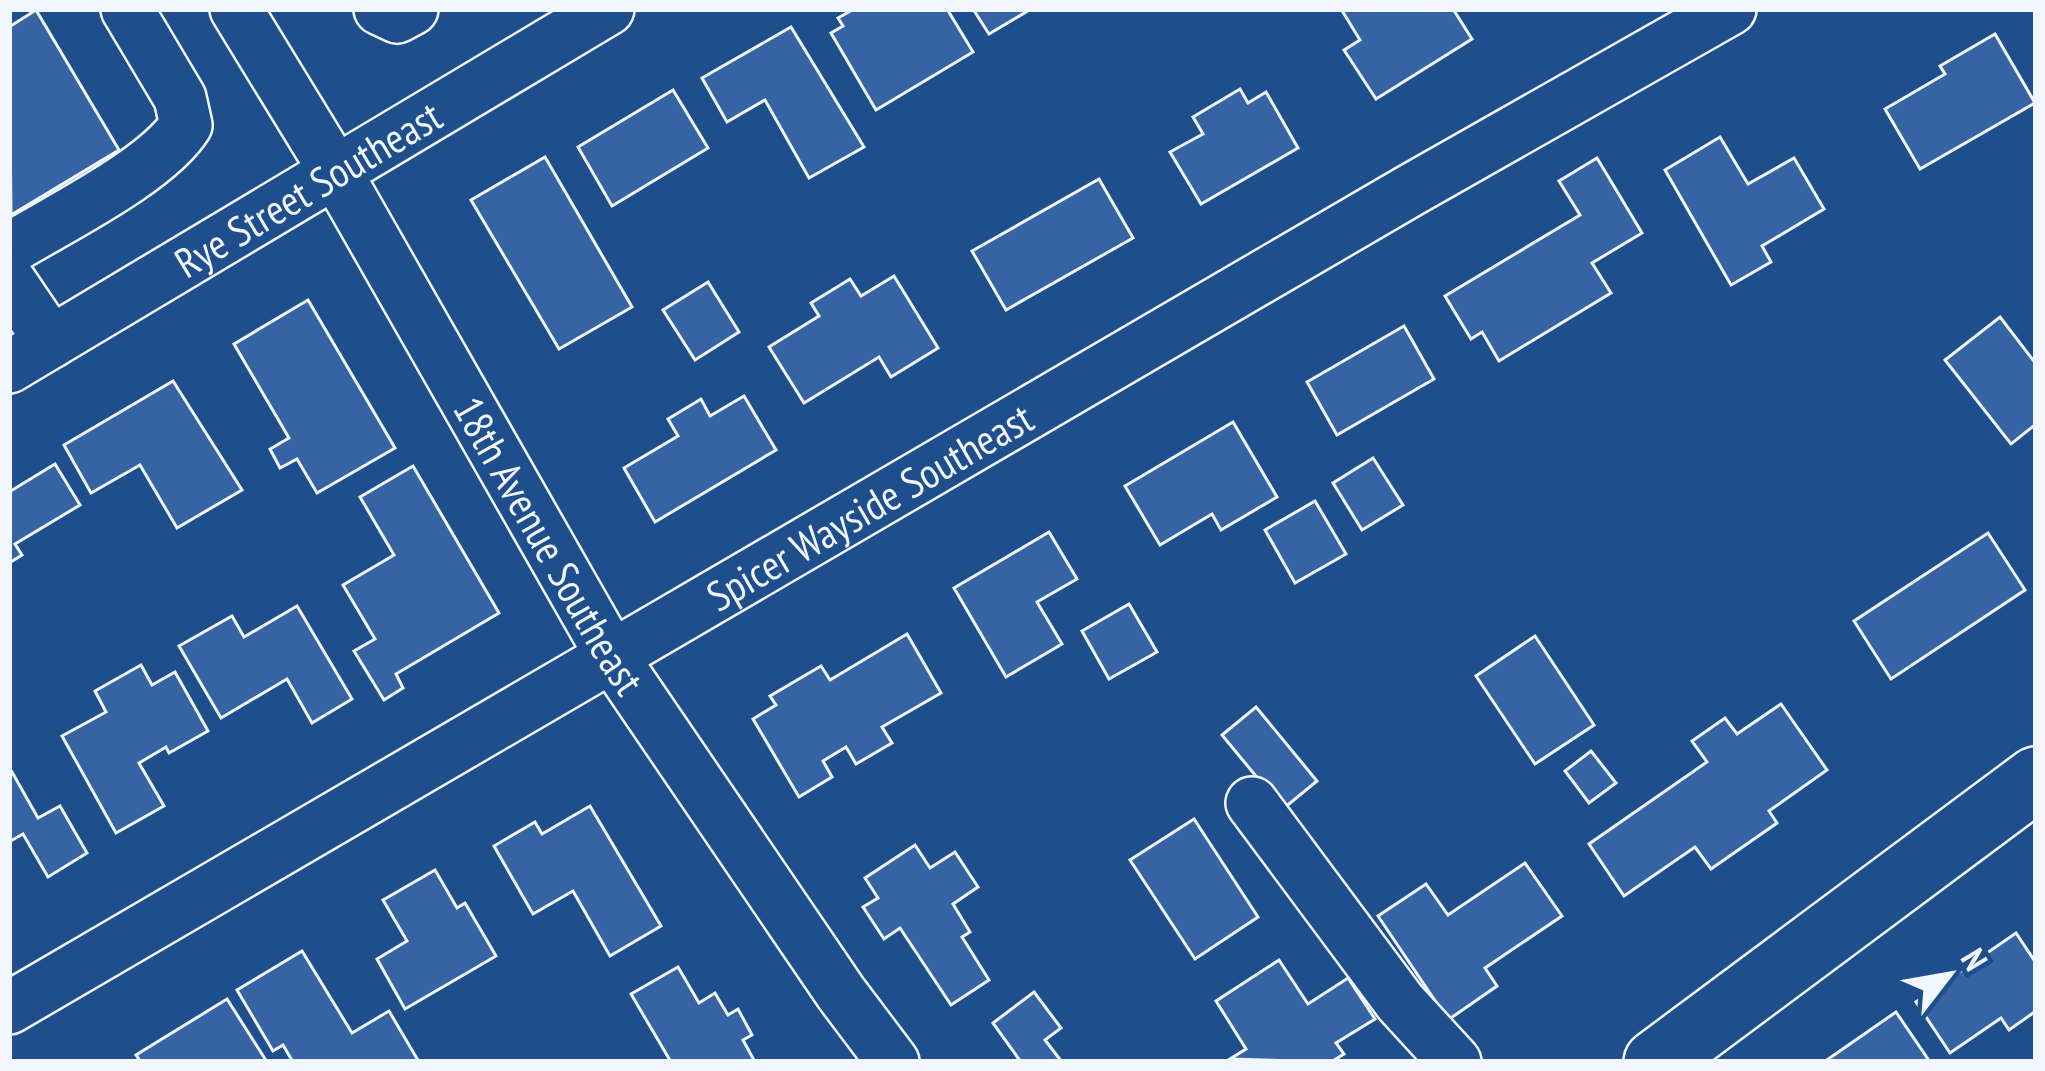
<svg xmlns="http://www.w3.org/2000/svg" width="2045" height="1071" viewBox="0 0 2045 1071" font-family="'PT Sans Narrow',sans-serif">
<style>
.building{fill:#3563a3;stroke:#f2f6ff;stroke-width:3}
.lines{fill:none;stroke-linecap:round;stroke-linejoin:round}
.minor-casing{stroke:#f2f6ff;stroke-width:56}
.major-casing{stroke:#f2f6ff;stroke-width:68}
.minor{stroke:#1f4e8c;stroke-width:51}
.major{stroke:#1f4e8c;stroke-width:63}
.labels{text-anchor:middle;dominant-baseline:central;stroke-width:9;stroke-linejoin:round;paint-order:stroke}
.street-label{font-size:42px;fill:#f2f6ff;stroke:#1f4e8c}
</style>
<rect width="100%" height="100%" fill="#1f4e8c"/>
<!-- building -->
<g class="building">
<polygon points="854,9 947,9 973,52 876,110 831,33 843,26 838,18"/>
<polygon points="973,9 1031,9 989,34"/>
<polygon points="1341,9 1453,9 1472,39 1376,99 1344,50 1360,40"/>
<polygon points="36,10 119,150 11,215 9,27"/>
<polygon points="791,27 864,147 809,178 765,100 727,122 702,78"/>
<polygon points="1995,34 2035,103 1920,169 1885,109 1945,74 1940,66"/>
<polygon points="1240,89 1248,103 1266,92 1298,148 1201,204 1170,152 1203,134 1193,117"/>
<polygon points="673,90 708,148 612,206 578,147"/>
<polygon points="1720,137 1748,184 1794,158 1824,209 1762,246 1771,262 1731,285 1665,170"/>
<polygon points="545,157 632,307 559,349 471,200"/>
<polygon points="1597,158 1642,233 1592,263 1611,293 1499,361 1482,332 1471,339 1445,296 1580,215 1559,181"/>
<polygon points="1099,179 1133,238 1006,310 972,251"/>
<polygon points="894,276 938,348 891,377 879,357 804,403 769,347 819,316 811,303 850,279 861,296"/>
<polygon points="708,282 739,332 695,360 663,310"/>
<polygon points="308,300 395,448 317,493 297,459 280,468 270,449 289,438 234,344"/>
<polygon points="2000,317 2036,364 2036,424 2011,444 1945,360"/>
<polygon points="1404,326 1434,379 1337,435 1307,382"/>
<polygon points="173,381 242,490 177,528 140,465 91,493 64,445"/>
<polygon points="744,396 776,450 655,522 624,468 678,436 668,419 701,399 710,416"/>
<polygon points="1233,422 1277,497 1221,530 1212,514 1160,545 1125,486"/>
<polygon points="1373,458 1403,505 1362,530 1333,483"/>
<polygon points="55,464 80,505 15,544 22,555 9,563 9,492"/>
<polygon points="413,466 499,613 396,674 403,688 384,700 354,651 375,639 343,585 394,555 360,497"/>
<polygon points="1315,501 1346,554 1295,583 1265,530"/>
<polygon points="1049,532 1077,579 1037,602 1062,644 1006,677 954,588"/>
<polygon points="1988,533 2025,590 1891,679 1854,621"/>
<polygon points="1129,604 1157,652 1109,679 1082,631"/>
<polygon points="297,606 352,699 312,723 287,679 221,718 179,646 232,616 244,637"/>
<polygon points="907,634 941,693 882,727 892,743 856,764 846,747 823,761 832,777 799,797 753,719 776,705 770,696 821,666 830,680"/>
<polygon points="1535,636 1594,725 1535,764 1476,676"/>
<polygon points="141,665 152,685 175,672 208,731 169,753 166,747 139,763 164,806 116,833 62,736 106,712 95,691"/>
<polygon points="1781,704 1827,770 1769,811 1777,823 1711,869 1695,847 1624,896 1589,844 1707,762 1692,741 1725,718 1737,734"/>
<polygon points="1256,707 1317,781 1283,809 1222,735"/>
<polygon points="1591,751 1616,783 1589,803 1565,771"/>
<polygon points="12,772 38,818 60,806 87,853 48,877 23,834 9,842 9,774"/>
<polygon points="590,806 661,926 610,956 573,891 533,914 494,846 535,822 542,834"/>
<polygon points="1194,819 1258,917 1195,959 1130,860"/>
<polygon points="915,845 930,868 955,852 978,887 953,904 970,932 962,937 989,980 951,1005 900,928 884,939 863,907 878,898 865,878"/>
<polygon points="1525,863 1562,916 1485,968 1497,986 1448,1020 1378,916 1426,884 1448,915"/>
<polygon points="435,870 457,908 465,903 496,956 405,1009 377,959 407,941 383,900"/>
<polygon points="2016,933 2036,963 2036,1011 2009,1030 2001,1018 1950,1053 1916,1002"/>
<polygon points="302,951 352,1033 389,1011 419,1062 293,1062 283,1045 273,1051 237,990"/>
<polygon points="1279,960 1308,1004 1348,978 1375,1019 1336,1043 1344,1054 1331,1062 1230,1059 1246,1049 1216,1001"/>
<polygon points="678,967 699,1003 715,993 728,1015 738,1009 752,1035 743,1040 755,1062 671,1062 631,994"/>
<polygon points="1034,992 1061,1028 1045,1040 1062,1062 1021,1062 993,1023"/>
<polygon points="227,999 267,1062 141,1062 136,1055"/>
<polygon points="1896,1012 1930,1062 1824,1062"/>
</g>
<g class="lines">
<defs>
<g id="minor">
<path id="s1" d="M236,9L335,171L611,655L841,993L893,1062"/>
<polyline points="380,9 397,17 412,9"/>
<path d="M9,249C58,219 157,171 186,125L180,98L127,9"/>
<polyline points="9,280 51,342"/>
<path id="s2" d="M9,367L608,9"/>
<polyline points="1252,803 1400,1002 1455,1062"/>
<path id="s3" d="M9,1008L1411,190L1730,9"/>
</g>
<polyline id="major" points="1656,1062 2036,779"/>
</defs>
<!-- minor casing -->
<use href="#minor" class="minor-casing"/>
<!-- major casing -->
<use href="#major" class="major-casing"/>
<!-- minor -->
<use href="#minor" class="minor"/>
<!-- major -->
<use href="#major" class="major"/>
</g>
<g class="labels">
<!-- street labels -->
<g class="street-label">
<text stroke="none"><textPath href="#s2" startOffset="348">Rye Street Southeast</textPath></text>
<text stroke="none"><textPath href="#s3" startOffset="996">Spicer Wayside Southeast</textPath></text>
<text stroke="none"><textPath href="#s1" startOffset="621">18th Avenue Southeast</textPath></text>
</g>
</g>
<!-- border -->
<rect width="2045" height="1071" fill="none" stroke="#f2f6ff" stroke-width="24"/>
<!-- north arrow -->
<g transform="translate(1949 975) rotate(59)" stroke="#1f4e8c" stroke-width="9" paint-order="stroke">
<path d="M0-9L21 45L0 30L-21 45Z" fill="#f2f6ff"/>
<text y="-18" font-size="33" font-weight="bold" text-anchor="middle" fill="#f2f6ff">N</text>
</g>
</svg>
